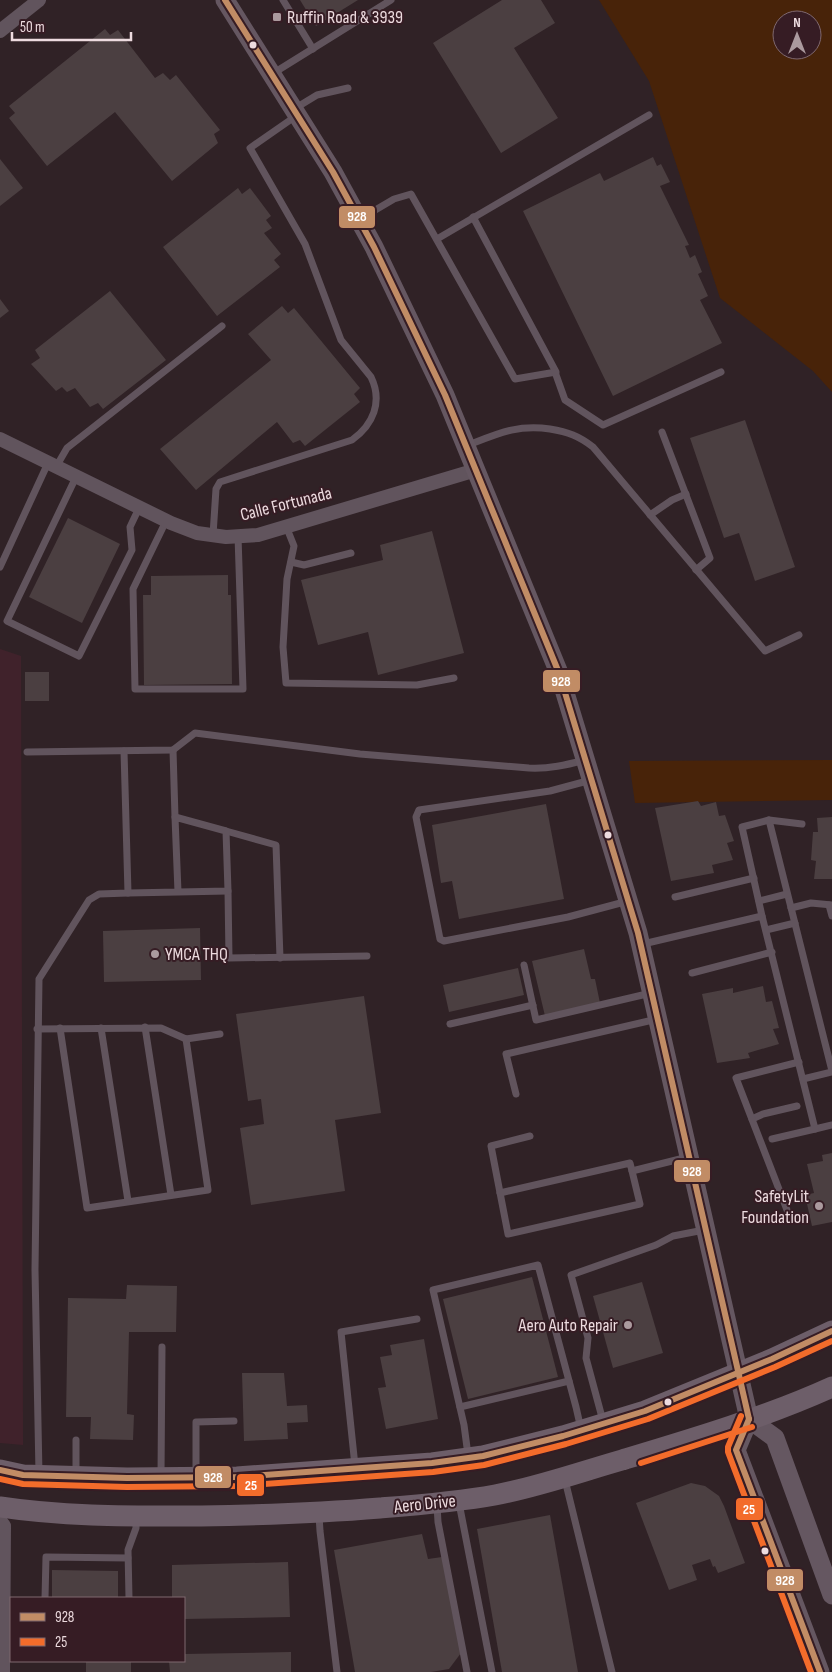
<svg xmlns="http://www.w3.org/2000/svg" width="832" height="1672" viewBox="0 0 832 1672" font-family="'Sofia Sans Condensed',sans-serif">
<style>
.built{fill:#40222b}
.green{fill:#482309;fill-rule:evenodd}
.building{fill:#4b3f41}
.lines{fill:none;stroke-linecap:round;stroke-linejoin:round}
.service{stroke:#61545d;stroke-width:7}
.minor{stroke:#61545d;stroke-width:14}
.tertiary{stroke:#61545d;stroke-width:16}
.secondary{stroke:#655761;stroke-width:19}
.primary{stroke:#6d5e69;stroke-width:21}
.bus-1-casing{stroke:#361c24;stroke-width:10}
.bus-2-casing{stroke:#361c24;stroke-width:10}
.bus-1{stroke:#c18c65;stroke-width:6}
.bus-2{stroke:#f36c2b;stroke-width:6}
.poi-dot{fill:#ab9a9e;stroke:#361c24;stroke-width:2}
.bus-dot{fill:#eddbdf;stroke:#361c24;stroke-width:2}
.labels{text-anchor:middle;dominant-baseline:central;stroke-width:4;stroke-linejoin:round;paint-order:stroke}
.poi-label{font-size:18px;fill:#eddbdf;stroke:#361c24;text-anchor:start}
.street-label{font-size:18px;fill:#eddbdf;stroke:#361c24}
.line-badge{stroke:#361c24;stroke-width:2}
.badge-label{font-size:14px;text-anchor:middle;font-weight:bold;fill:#fff}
</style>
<rect width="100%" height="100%" fill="#302226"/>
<!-- built -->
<polygon class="built" points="0,649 21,656 23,1445 0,1443"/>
<!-- green -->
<g class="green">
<path d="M599,0H832V392L813,371L720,298L649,81ZM782,20H812V50H782Z"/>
<polygon points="832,760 832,800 635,803 629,761"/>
</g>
<!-- building -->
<g class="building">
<polygon points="300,0 358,0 316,26"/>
<polygon points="502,0 541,0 555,23 514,48 558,118 501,153 433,43"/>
<polygon points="105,29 110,35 118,30 155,78 163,73 170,80 176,75 220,130 214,134 218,143 172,181 115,112 47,166 9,118 15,113 9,106"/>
<polygon points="653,157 657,166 661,164 670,182 660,186 689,245 685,246 690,258 695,255 702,272 698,274 708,296 700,300 722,343 613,396 523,211 600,173 604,181"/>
<polygon points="0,159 23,188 0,206"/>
<polygon points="238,188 242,194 250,188 271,216 266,220 272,228 264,233 281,254 274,260 280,267 217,316 163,247"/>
<polygon points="110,291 166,360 103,409 98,403 90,407 75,388 67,392 62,387 56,391 31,364 40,358 35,350"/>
<polygon points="0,299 9,311 0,318"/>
<polygon points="282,306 288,313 294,308 360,388 354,394 360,402 305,446 300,440 293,443 277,422 196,490 160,449 271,360 248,334"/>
<polygon points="745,420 795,567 755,581 739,533 724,538 690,438"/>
<polygon points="68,518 120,544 82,623 29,597"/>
<polygon points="432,531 464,653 378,675 368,632 318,645 301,580 383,560 380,545"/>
<polygon points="228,575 228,595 231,595 232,684 144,685 143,595 151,595 151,576"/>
<rect x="25" y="672" width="24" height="29"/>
<polygon points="698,801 701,806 716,802 719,816 725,815 734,841 727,843 733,860 712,865 714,873 671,881 655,808"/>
<polygon points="546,804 564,899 459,919 452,881 441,883 432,825"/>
<polygon points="832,817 832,879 814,879 816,861 811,860 813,832 818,832 817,818"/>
<polygon points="200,928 201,980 104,982 103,931"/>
<polygon points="584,949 591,979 595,979 600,1003 545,1016 532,961"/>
<polygon points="518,968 524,995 449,1012 443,985"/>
<polygon points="763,986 766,1002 772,1001 779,1028 773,1029 779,1044 748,1053 750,1058 717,1063 702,994 733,988 733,993"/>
<polygon points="364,996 381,1113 335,1120 345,1191 251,1205 240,1128 264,1124 261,1099 248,1101 236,1014"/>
<polygon points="832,1153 832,1222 812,1226 805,1195 814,1193 807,1164 823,1161 822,1155"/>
<polygon points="532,1277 558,1377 468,1399 443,1299"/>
<polygon points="642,1282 663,1353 613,1368 593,1296"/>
<polygon points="127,1285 177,1286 176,1332 129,1332 127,1414 134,1415 133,1440 90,1439 91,1417 66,1417 68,1298 126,1299"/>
<polygon points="424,1339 438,1419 386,1429 378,1388 386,1387 380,1357 392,1355 390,1345"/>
<polygon points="242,1373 284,1373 287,1406 307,1405 308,1422 287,1423 288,1439 244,1441"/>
<polygon points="691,1483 705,1486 719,1496 724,1506 745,1563 718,1573 715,1566 713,1567 710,1559 692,1565 697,1580 669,1590 636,1503"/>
<polygon points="550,1515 578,1672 502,1672 477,1529"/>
<polygon points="422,1534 428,1559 442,1557 461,1653 449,1669 431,1672 355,1672 334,1550"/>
<polygon points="288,1562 290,1617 184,1619 184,1598 172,1598 172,1565"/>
<polygon points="52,1570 118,1571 118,1598 52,1598"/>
<polygon points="291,1652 291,1672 170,1672 169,1661 184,1661 184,1654"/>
<rect x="86" y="1661" width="45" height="11"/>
</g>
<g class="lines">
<!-- service -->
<g class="service">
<polyline points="283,0 313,49"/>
<polyline points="272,74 391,0"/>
<polyline points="294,109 317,95 348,88"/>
<polyline points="360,219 394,199 411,194 515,379 556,372 473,217"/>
<polyline points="437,239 649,115"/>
<polyline points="555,372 565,400 603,425 721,372"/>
<polyline points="662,432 710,558 696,570"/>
<path d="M466,446C497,434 517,424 550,429C568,432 579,436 593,447L765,651L799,635"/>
<polyline points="56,467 67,448 222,326"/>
<polyline points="76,477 7,621 79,656 132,550 130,527 139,508"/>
<polyline points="650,515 672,500 686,494"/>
<polyline points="166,521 133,589 135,689 243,689 238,536"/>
<polyline points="286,526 294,546 287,579 283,647 286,683 417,685 454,678"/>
<path d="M213,535L216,489L220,482L352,440C373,425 383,402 371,377L341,340L305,244L250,148L296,116"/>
<polyline points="291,562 304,565 351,553"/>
<polyline points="0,567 48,463"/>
<polyline points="173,750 175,817"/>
<path d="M27,752L173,750L195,733L360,754L529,768C549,769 566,765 585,760"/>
<polyline points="591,780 550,791 419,810 416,817 440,939 444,941 568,917 628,901"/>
<polyline points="769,820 832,1071"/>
<polyline points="226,831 276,845 280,958"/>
<polyline points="228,891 229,958 367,956"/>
<polyline points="128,893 228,891 226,831 175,817 178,892"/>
<polyline points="675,897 754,878"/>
<polyline points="759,901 787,894"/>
<polyline points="829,905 832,916"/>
<polyline points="791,908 811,903 832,905"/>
<polyline points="762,916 742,827 769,820 802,824"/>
<polyline points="766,930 795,923"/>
<polyline points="643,944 762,916 815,1129 832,1125"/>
<polyline points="524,965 536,1020 651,993"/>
<polyline points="692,973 772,952"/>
<polyline points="450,1024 533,1005"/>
<polyline points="145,1027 171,1195"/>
<polyline points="60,1028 87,1208 208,1190 186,1039"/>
<polyline points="101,1028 128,1201"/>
<polyline points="37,1029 161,1028 186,1039 220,1034"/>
<polyline points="803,1079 832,1072"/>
<polyline points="516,1094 506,1054 657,1019"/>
<polyline points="752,1119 763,1114 797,1106"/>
<polyline points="530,1136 491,1146 508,1234 640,1204 632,1171 688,1157"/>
<polyline points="772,1139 815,1129"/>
<polyline points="500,1193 630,1163 632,1171"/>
<polyline points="787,1210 736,1078 799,1062"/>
<polyline points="460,1407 569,1381"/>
<polyline points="603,1421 586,1358 588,1338 571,1275 656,1245 673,1236 704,1230"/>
<polyline points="76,1440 76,1473"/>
<polyline points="468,1455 464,1425 433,1290 538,1265 576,1407 581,1429"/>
<polyline points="355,1466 341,1332 417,1319"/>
<polyline points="39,1474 35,1270 39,979 89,900 99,894 128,893 124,751"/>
<polyline points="196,1474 196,1422 234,1421"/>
<polyline points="161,1475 162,1347"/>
<polyline points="565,1480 612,1672"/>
<polyline points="459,1503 492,1672"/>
<polyline points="437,1505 438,1522 467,1672"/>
<polyline points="319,1515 320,1531 337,1672"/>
<polyline points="45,1598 46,1557 128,1558"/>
<polyline points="129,1598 128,1550 136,1528 136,1517"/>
</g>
<!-- minor -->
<g class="minor">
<polyline points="0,31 39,0"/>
<polyline points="0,439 171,523 197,533 226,537 258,535 476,470"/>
</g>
<!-- tertiary -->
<polyline class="tertiary" points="0,1522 3,1526 2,1672"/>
<!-- secondary -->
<g class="secondary">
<polyline points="225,0 333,172 374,247 445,395 559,673 638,933 749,1419"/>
<polyline points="749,1419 736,1450 820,1672"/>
<polyline points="749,1419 775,1438 832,1595"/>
</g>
<!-- primary -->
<g class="primary">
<polyline points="0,1470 23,1475 127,1478 237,1477 432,1463 483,1456 563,1436 645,1411 772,1359 832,1331"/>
<path d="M0,1507C65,1517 135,1516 201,1516C260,1515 320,1513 380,1508C418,1505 457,1502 495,1495C538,1487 580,1472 622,1460C692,1439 766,1417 832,1387"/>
</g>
<defs>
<g id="bus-1">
<polyline points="225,0 333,172 374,247 445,395 559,673 638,933 749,1419"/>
<polyline points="749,1419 736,1450 820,1672"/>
<polyline points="0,1470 23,1475 127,1478 237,1477 432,1463 483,1456 563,1436 645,1411 772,1359 832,1331"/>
</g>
<g id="bus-2">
<polyline points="741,1416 728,1447 728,1452 811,1672"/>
<polyline points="641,1463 752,1427"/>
<polyline points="0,1479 23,1484 127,1487 237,1486 433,1472 484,1465 566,1444 648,1419 775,1367 832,1341"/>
</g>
</defs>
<!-- bus-1 casing -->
<use href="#bus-1" class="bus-1-casing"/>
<!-- bus-2 casing -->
<use href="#bus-2" class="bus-2-casing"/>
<!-- bus-1 -->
<use href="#bus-1" class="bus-1"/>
<!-- bus-2 -->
<use href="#bus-2" class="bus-2"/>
</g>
<!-- markers -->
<g class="poi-dot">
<rect x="272" y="12" width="10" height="10" rx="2.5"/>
<circle cx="155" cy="954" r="5"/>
<circle cx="819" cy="1206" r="5"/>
<circle cx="628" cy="1325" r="5"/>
</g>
<g class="bus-dot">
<circle cx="253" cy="45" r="4.5"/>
<circle cx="608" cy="835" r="4.5"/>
<circle cx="668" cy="1402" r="4.5"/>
<circle cx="765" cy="1551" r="4.5"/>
</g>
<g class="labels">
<!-- poi labels -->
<g class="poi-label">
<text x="287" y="17">Ruffin Road &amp; 3939</text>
<text x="165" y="954">YMCA THQ</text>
<text x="809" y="1196" text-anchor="end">SafetyLit<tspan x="809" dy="21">Foundation</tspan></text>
<text x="618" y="1325" text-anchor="end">Aero Auto Repair</text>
</g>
<!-- street labels -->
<g class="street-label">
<text transform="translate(286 504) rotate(-14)">Calle Fortunada</text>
<text transform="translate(425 1504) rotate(-6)">Aero Drive</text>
</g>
</g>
<g class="line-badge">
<rect x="338" y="205" width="38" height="24" rx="5" fill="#c18c65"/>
<rect x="542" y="669" width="39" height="24" rx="5" fill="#c18c65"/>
<rect x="673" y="1159" width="38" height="24" rx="5" fill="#c18c65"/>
<rect x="194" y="1465" width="38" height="24" rx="5" fill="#c18c65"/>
<rect x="236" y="1473" width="29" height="24" rx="5" fill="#f36c2b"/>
<rect x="735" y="1497" width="29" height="24" rx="5" fill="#f36c2b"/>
<rect x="766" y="1568" width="38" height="24" rx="5" fill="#c18c65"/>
</g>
<g class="badge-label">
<text x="357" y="221">928</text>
<text x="561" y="686">928</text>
<text x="692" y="1176">928</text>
<text x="213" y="1482">928</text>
<text x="251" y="1490">25</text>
<text x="749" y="1514">25</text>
<text x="785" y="1585">928</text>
</g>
<!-- legend -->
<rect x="10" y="1597" width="175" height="65" fill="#361c24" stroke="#7f686f"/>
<rect x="20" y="1613" width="25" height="8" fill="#c18c65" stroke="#7f686f"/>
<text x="55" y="1622" font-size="15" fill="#eddbdf">928</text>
<rect x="20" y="1638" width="25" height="8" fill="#f36c2b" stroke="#7f686f"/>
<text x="55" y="1647" font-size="15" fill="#eddbdf">25</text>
<!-- north arrow -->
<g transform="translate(797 35)"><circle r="24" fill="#361c24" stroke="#7f686f"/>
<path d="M0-4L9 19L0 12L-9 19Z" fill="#ab9a9e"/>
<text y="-8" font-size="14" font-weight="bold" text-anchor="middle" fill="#eddbdf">N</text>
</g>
<!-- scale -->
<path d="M12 32v8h119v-8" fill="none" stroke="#eddbdf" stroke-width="2.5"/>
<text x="20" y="32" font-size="15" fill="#eddbdf" stroke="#361c24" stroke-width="4" paint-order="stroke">50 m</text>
</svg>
